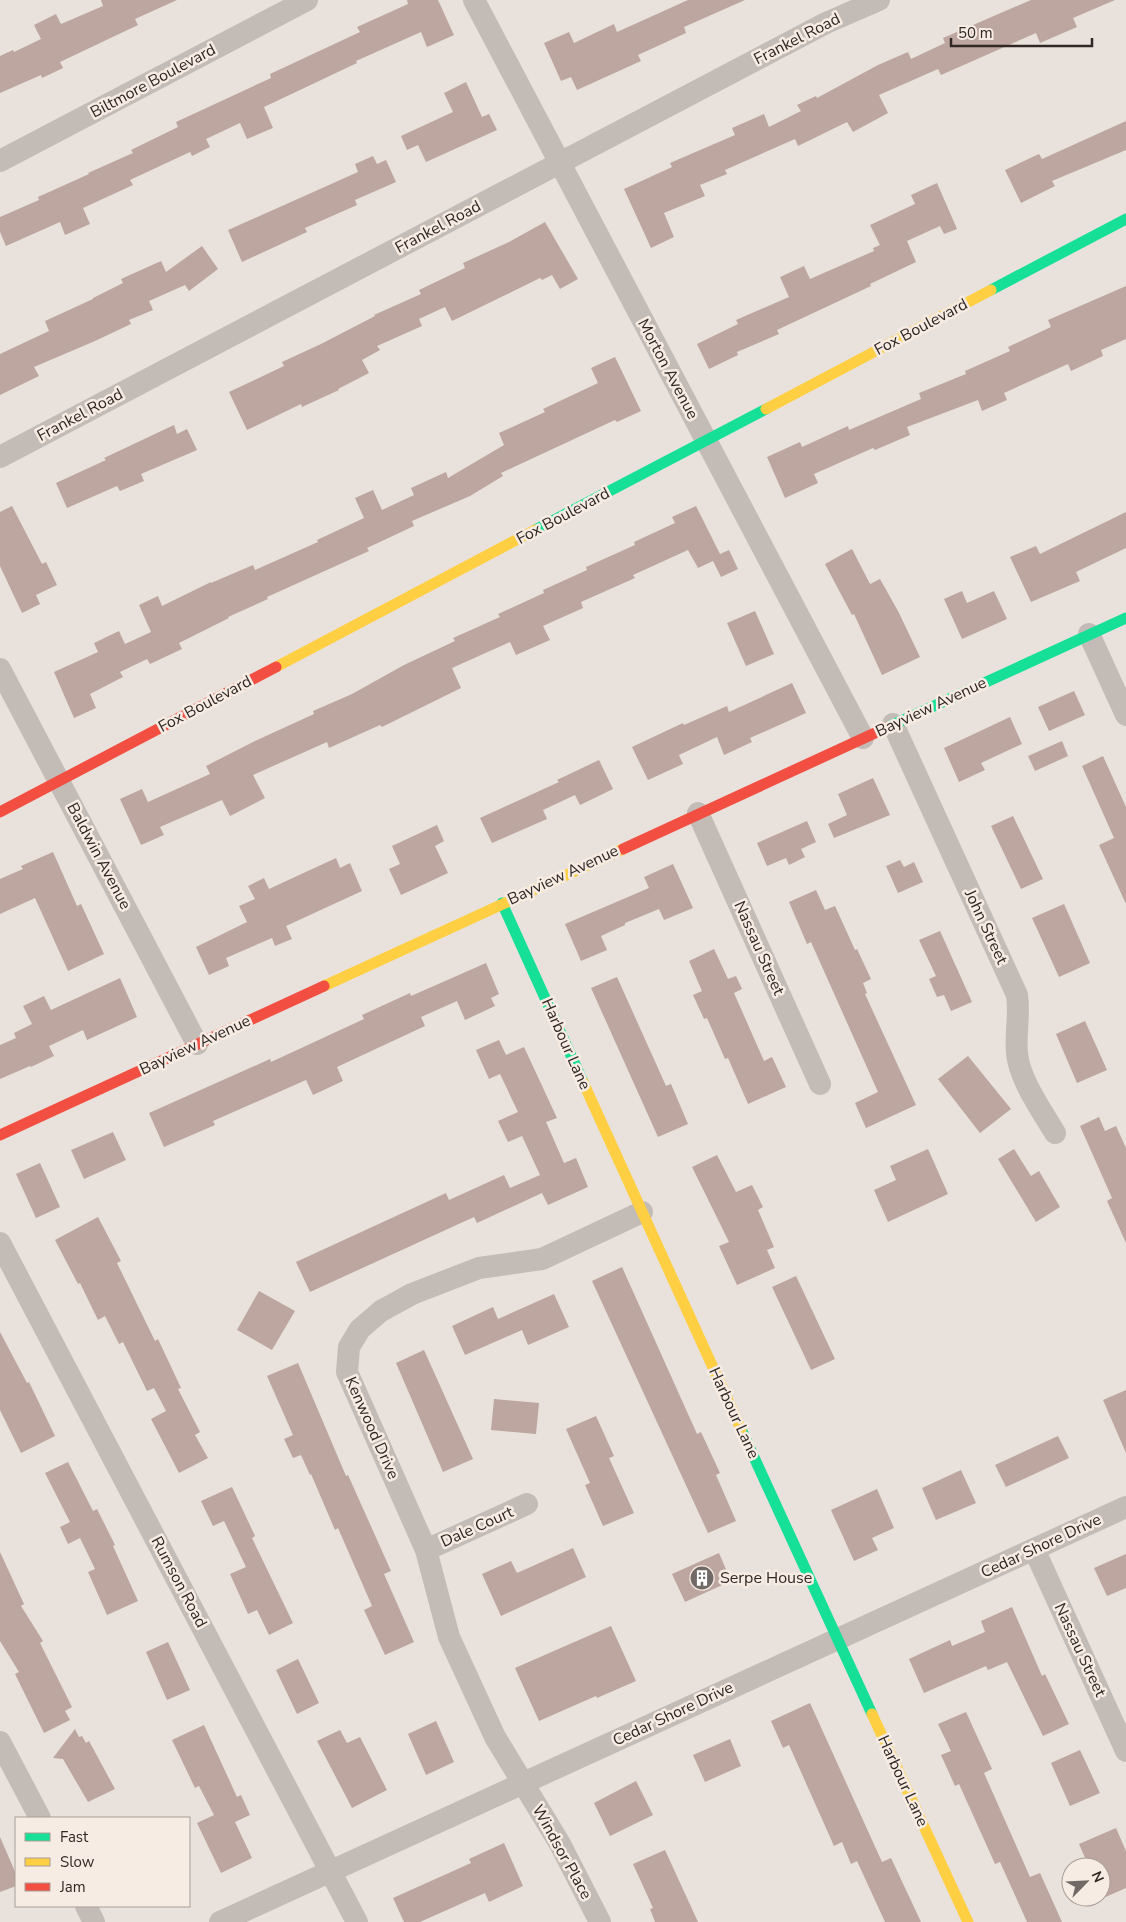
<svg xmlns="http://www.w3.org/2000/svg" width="1126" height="1922" viewBox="0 0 1126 1922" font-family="'Nunito Sans',sans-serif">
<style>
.building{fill:#bca69f}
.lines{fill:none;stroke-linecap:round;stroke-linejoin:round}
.street{stroke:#c2bbb6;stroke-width:22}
.fast{stroke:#16e098;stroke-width:11}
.slow{stroke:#ffcf43;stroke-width:11}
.jam{stroke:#f24e42;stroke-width:11}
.labels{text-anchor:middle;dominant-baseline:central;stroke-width:5;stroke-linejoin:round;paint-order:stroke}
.street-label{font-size:16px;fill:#312825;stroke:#f7ece3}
.poi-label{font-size:16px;fill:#312825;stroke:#f7ece3;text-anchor:start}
</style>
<rect width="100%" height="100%" fill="#e9e2dc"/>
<!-- building -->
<g class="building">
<polygon points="101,0 177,0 135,19 138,25 60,62 63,68 42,78 41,75 0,93 0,56 13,50 14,52 41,39 34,25 56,14 61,24 103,6"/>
<polygon points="407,0 438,0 454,35 427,47 421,32 356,61 357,63 264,107 273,128 247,139 240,123 206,139 210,147 192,156 190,152 130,180 133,185 83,208 90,224 65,235 60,222 6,246 0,232 0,217 39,200 38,197 89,174 88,173 133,153 131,150 178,127 176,122 271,78 270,74 360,32 357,27 408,4"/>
<polygon points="688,0 745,0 684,27 686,33 638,55 641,61 577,90 571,77 561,81 544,43 569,32 574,43 614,24 617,32"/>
<polygon points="1031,0 1115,0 1073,18 1077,27 1040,43 1036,33 941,75 938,69 879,95 888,113 853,132 847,122 798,146 795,139 725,170 727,174 700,185 705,196 664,213 674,237 651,248 624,189 672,167 670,163 735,135 732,128 764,114 769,127 801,111 797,105 816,96 817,98 878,65 908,52 911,59 945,43 943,38"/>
<polygon points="466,82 482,117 489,114 497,130 426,162 418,145 407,150 401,136 453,112 444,93"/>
<polygon points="1126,121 1126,150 1052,181 1055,186 1021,203 1005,170 1039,154 1042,159"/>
<polygon points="373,156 377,164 386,160 396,182 355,200 357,205 305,228 307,232 242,262 228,230 358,172 355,164"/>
<polygon points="937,183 957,229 944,234 940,226 907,241 916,262 870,284 871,286 777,330 779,334 737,352 738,355 709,369 697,344 738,324 736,320 789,297 780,277 804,266 810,279 874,251 873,248 880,245 870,225 915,204 911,195"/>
<polygon points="545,222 578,279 560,289 552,275 542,280 540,278 452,321 445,307 419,319 422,326 377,346 380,350 362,360 369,373 338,389 339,390 302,407 301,404 247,430 229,392 284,366 282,362 321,344 375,316 374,315 421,294 419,290 465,268 463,263 509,242"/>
<polygon points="202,246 218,269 189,291 185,285 149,301 153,310 129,320 131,324 95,341 34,367 39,376 0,395 0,354 49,331 45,321 93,299 93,298 123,283 121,279 161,261 166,272"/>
<polygon points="1126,286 1126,339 1101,350 1103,356 1071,371 1068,364 1004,393 1007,400 982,411 978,400 907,427 910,435 875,450 873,448 814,474 818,483 785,498 767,457 800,442 802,447 848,426 849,430 921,399 919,393 966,374 965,371 1010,351 1008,347 1051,327 1048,320"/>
<polygon points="615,357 641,411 617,422 615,420 501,473 503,476 470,496 412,521 414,526 367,548 369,551 267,597 268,599 228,617 229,618 179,643 182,649 150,664 147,659 120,672 123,677 90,694 96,708 74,718 54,672 98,652 94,643 119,631 125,644 151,632 139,605 158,596 162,606 211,582 211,583 253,565 255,570 318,542 317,540 364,518 355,498 373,490 382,510 414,495 411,488 446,472 448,478 504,445 499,433 545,412 543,409 598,383 591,368"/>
<polygon points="174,425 177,434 187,429 197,450 141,474 144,481 120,491 117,486 67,508 56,483 106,460 104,458"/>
<polygon points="12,506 42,564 46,562 57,585 36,595 40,604 22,613 0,566 0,512"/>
<polygon points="696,506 720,554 729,550 738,569 721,577 713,561 698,568 688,550 633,575 635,578 581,602 583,608 543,626 550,640 516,655 510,642 452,668 461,688 382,727 380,725 329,748 327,742 253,775 265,798 230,816 222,800 160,827 164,835 141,845 120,799 142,789 148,802 210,774 206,766 255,741 314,714 313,711 352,694 404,665 455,641 453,638 500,617 498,614 544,593 543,590 587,570 586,567 635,545 634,542 675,523 672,517"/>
<polygon points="1126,512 1126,548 1076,572 1080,581 1031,602 1010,557 1036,546 1040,554"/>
<polygon points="852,549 870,584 880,579 898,611 920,657 882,675 854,614 852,615 825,564"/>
<polygon points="962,591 967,603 994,591 1007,619 962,639 944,599"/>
<polygon points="755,611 774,654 746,666 727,623"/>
<polygon points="792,683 806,713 750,738 752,742 724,755 717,737 679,755 683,764 648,780 632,747 683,723 684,725 727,706 729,712"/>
<polygon points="1074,691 1085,715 1049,731 1038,707"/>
<polygon points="1010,717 1022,744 981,763 985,770 959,782 944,748"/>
<polygon points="1062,741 1068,756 1035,771 1028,756"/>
<polygon points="1103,756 1126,807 1126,904 1099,845 1114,838 1082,766"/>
<polygon points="599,760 613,789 580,805 575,795 543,810 547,819 492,843 480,818 559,782 557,780"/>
<polygon points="873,778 890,815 834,838 828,824 847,815 838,794"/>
<polygon points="1013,816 1043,879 1021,889 991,826"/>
<polygon points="807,821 816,842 801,849 805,857 789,865 786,858 767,866 757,843"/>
<polygon points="437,825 444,841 435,846 448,873 401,895 389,869 400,864 392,846"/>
<polygon points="53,852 77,906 81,904 104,954 68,971 35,898 0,914 0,879 23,869 21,866"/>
<polygon points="336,858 340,868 350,863 362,891 286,926 292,939 275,946 272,938 226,958 229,966 209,975 196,947 247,922 239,906 255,899 248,886 264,878 269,889"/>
<polygon points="900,860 904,867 914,862 923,882 898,893 886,866"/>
<polygon points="673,864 693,908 664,920 659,909 625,923 625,925 601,936 607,950 581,961 565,924 649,888 644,877"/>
<polygon points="816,890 825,910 835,906 855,950 857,949 871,979 863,983 867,993 865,994 916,1105 866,1128 855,1103 878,1092 811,942 807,944 789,902"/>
<polygon points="1064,904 1090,963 1059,977 1032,918"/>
<polygon points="940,931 972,1002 951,1011 944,995 937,997 929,979 936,976 919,940"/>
<polygon points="714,949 728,979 736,976 742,989 734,993 764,1061 772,1057 786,1087 748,1104 728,1058 725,1059 707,1018 704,1019 693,995 702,991 689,961"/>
<polygon points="486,963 499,994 491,998 495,1006 465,1020 457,1001 421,1017 425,1026 337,1067 343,1081 313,1095 306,1080 213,1121 215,1125 164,1147 149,1113 270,1059 271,1062 364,1019 362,1015 410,993 411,996"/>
<polygon points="617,977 666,1086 671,1084 688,1124 658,1137 591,988"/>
<polygon points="120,978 137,1017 87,1040 83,1030 49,1046 54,1056 31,1067 30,1066 0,1079 0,1045 16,1038 14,1033 32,1024 23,1006 44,996 51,1010"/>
<polygon points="1085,1021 1107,1070 1077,1083 1056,1034"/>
<polygon points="499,1040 506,1055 524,1047 557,1118 546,1122 564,1163 576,1158 588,1187 548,1205 542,1193 477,1223 474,1217 310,1292 296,1262 446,1193 449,1200 504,1175 510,1188 540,1175 522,1136 508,1142 498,1121 518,1112 500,1074 489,1079 476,1050"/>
<polygon points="968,1056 1011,1109 980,1133 938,1079"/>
<polygon points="1099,1117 1105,1131 1116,1126 1126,1148 1126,1243 1107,1201 1112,1198 1080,1126"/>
<polygon points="113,1132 126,1160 84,1179 71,1150"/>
<polygon points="928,1149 948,1194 888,1222 874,1190 896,1180 890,1166"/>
<polygon points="1014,1149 1031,1176 1039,1171 1060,1207 1036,1222 998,1159"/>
<polygon points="717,1155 736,1192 752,1185 763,1207 758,1210 774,1247 767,1250 775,1268 737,1285 719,1246 729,1242 692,1167"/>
<polygon points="40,1163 60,1207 36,1218 16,1174"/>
<polygon points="98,1217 121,1261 117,1263 155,1341 158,1339 181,1388 178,1389 200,1432 195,1435 208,1458 179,1473 151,1419 166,1411 154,1388 147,1391 123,1342 119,1344 105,1316 98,1320 80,1283 78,1284 55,1240"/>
<polygon points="622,1267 697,1434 701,1432 720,1473 716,1475 736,1521 708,1533 592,1281"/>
<polygon points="796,1276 835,1359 811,1370 772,1287"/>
<polygon points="259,1291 295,1311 272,1350 237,1330"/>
<polygon points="554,1294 569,1327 528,1345 522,1330 465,1355 452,1326 493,1307 498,1319"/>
<polygon points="0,1332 27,1383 29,1382 55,1436 21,1453 0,1410"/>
<polygon points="424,1350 473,1459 443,1472 396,1363"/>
<polygon points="298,1363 346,1476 348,1475 391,1571 384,1574 414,1642 385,1655 364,1610 372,1606 338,1528 335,1530 311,1474 310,1475 301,1455 293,1458 284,1439 293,1435 267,1376"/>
<polygon points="1126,1390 1126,1453 1103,1400"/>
<polygon points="494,1399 539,1403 536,1434 491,1430"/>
<polygon points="596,1416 614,1456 609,1458 634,1513 603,1526 585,1485 590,1483 566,1429"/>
<polygon points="1058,1436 1069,1458 1006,1487 995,1465"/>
<polygon points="68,1462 93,1511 97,1509 115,1545 113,1546 138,1601 107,1615 88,1572 95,1569 80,1538 68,1544 60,1527 70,1522 45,1473"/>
<polygon points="961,1470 976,1503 936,1520 922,1488"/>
<polygon points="232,1487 255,1536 252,1538 293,1623 269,1635 257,1610 248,1614 230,1574 246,1567 224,1521 213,1526 201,1501"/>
<polygon points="877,1489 894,1528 872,1538 878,1550 854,1561 831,1510"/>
<polygon points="573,1548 586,1577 501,1616 482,1574 511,1561 517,1573"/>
<polygon points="0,1552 24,1604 21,1606 43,1641 40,1643 72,1707 65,1711 70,1720 44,1733 15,1674 19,1672 0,1641"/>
<polygon points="719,1553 731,1581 685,1602 672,1574"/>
<polygon points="1126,1554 1126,1588 1107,1596 1094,1568"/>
<polygon points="1012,1607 1042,1676 1045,1674 1069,1724 1043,1736 1007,1662 988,1670 986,1666 924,1693 909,1659 950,1640 952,1646 985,1632 981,1621"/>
<polygon points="611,1626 636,1681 597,1698 596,1696 539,1721 515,1668"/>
<polygon points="168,1642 190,1690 167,1700 146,1652"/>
<polygon points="298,1659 319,1703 297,1714 276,1670"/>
<polygon points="810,1703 882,1862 891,1858 921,1922 885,1922 857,1861 851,1864 842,1842 834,1846 789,1745 783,1748 771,1721"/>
<polygon points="966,1712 992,1769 984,1773 1030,1877 1040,1873 1062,1922 1027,1922 1000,1862 995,1864 959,1784 955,1786 941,1755 951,1751 938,1724"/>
<polygon points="436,1721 454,1762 426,1775 408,1734"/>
<polygon points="204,1725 237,1797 241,1795 250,1815 235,1822 252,1858 221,1873 197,1823 214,1815 199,1786 195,1788 172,1740"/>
<polygon points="75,1729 79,1737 82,1736 86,1743 89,1741 115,1789 88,1802 63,1759 53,1758"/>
<polygon points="340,1730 347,1743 360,1737 387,1790 352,1808 317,1741"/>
<polygon points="730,1739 741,1766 705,1782 693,1755"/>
<polygon points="1080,1750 1100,1793 1070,1806 1051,1763"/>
<polygon points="636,1781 653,1815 610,1836 594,1803"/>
<polygon points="1116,1828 1126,1851 1126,1888 1101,1899 1101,1867 1089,1867 1079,1844"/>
<polygon points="0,1837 16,1874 16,1886 0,1892"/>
<polygon points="504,1843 523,1886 489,1902 485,1893 420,1922 404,1922 393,1898 471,1863 469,1859"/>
<polygon points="665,1850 698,1922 655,1922 650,1909 653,1908 633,1864"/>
</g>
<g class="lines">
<!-- street -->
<g class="street">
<polyline points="474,0 863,738"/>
<polyline points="0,161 307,0"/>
<polyline points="0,457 826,23 879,0"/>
<polyline points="1089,634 1126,715"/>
<polyline points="0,669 197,1044"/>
<path d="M893,724L1017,995C1020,1015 1015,1034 1017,1053C1019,1079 1042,1111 1055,1133"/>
<polyline points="698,813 820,1084"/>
<polyline points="0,1243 357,1922"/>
<polyline points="1034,1549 1126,1751"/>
<polyline points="426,1550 527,1504"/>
<polyline points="0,1742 40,1818"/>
<polyline points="86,1906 94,1922"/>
<polyline points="220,1922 1126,1507"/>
<polyline points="600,1922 560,1844 495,1737 449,1637 426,1550 347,1372 349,1347 360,1329 381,1311 412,1294 479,1268 542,1259 642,1212"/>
</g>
<!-- fast -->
<g class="fast">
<polyline points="991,290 1126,219"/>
<polyline points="535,530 766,409"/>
<polyline points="888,727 1126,618"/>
<polyline points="502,903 583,1082"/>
<polyline points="741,1429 872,1714"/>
</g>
<!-- slow -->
<g class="slow">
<polyline points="766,409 991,290"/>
<polyline points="276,667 535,530"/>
<polyline points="324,986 623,849"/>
<polyline points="583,1082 741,1429"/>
<polyline points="872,1714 968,1922"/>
</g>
<!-- jam -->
<g class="jam">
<polyline points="0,812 276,667"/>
<polyline points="623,849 888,727"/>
<polyline points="0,1135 324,986"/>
</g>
</g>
<!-- icons -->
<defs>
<symbol id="building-disc" viewBox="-11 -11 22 22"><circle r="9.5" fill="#716965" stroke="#f7ece3"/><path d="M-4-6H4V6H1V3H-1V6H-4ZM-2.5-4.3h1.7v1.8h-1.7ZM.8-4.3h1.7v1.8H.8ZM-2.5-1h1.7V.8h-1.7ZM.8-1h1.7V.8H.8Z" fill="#fff"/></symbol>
</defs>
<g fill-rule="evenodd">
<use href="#building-disc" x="688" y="1564" width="28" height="28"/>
</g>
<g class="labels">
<!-- street labels -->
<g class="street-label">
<text transform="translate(797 39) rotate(-27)">Frankel Road</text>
<text transform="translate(153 81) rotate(-28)">Biltmore Boulevard</text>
<text transform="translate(438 227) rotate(-28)">Frankel Road</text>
<text transform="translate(921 327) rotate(-28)">Fox Boulevard</text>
<text transform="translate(668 369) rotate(62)">Morton Avenue</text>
<text transform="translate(80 415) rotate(-28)">Frankel Road</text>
<text transform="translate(563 516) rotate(-28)">Fox Boulevard</text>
<text transform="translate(205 704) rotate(-28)">Fox Boulevard</text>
<text transform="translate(931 707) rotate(-25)">Bayview Avenue</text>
<text transform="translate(99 856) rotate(62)">Baldwin Avenue</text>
<text transform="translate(563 875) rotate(-25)">Bayview Avenue</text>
<text transform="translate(986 927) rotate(65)">John Street</text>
<text transform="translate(759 948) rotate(66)">Nassau Street</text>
<text transform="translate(566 1044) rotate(66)">Harbour Lane</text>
<text transform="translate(195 1045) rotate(-25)">Bayview Avenue</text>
<text transform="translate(734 1413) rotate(65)">Harbour Lane</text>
<text transform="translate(372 1428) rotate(66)">Kenwood Drive</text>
<text transform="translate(477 1527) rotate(-24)">Dale Court</text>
<text transform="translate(1041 1546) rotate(-25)">Cedar Shore Drive</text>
<text transform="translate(179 1582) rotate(62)">Rumson Road</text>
<text transform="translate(1080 1650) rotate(65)">Nassau Street</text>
<text transform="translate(673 1714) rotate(-25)">Cedar Shore Drive</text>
<text transform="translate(903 1781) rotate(65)">Harbour Lane</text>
<text transform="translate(562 1852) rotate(61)">Windsor Place</text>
</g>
<!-- poi labels -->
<g class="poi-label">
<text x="720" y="1578">Serpe House</text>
</g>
</g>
<!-- legend -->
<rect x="15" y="1817" width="175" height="90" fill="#f7ece3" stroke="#a89e97"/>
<rect x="25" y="1833" width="25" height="8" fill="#16e098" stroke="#a89e97"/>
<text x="60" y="1842" font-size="15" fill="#312825">Fast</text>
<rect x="25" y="1858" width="25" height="8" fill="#ffcf43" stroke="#a89e97"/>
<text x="60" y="1867" font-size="15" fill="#312825">Slow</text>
<rect x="25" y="1883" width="25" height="8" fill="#f24e42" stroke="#a89e97"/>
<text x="60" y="1892" font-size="15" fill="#312825">Jam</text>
<!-- north arrow -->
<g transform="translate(1086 1882) rotate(66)"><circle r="24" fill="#f7ece3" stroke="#a89e97"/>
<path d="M0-4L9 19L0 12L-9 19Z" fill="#716965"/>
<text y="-8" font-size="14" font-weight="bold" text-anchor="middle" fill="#312825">N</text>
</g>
<!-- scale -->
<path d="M951 38v8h141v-8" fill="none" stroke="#312825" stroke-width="2.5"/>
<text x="958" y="38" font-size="15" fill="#312825" stroke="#f7ece3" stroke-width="4" paint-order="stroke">50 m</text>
</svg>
